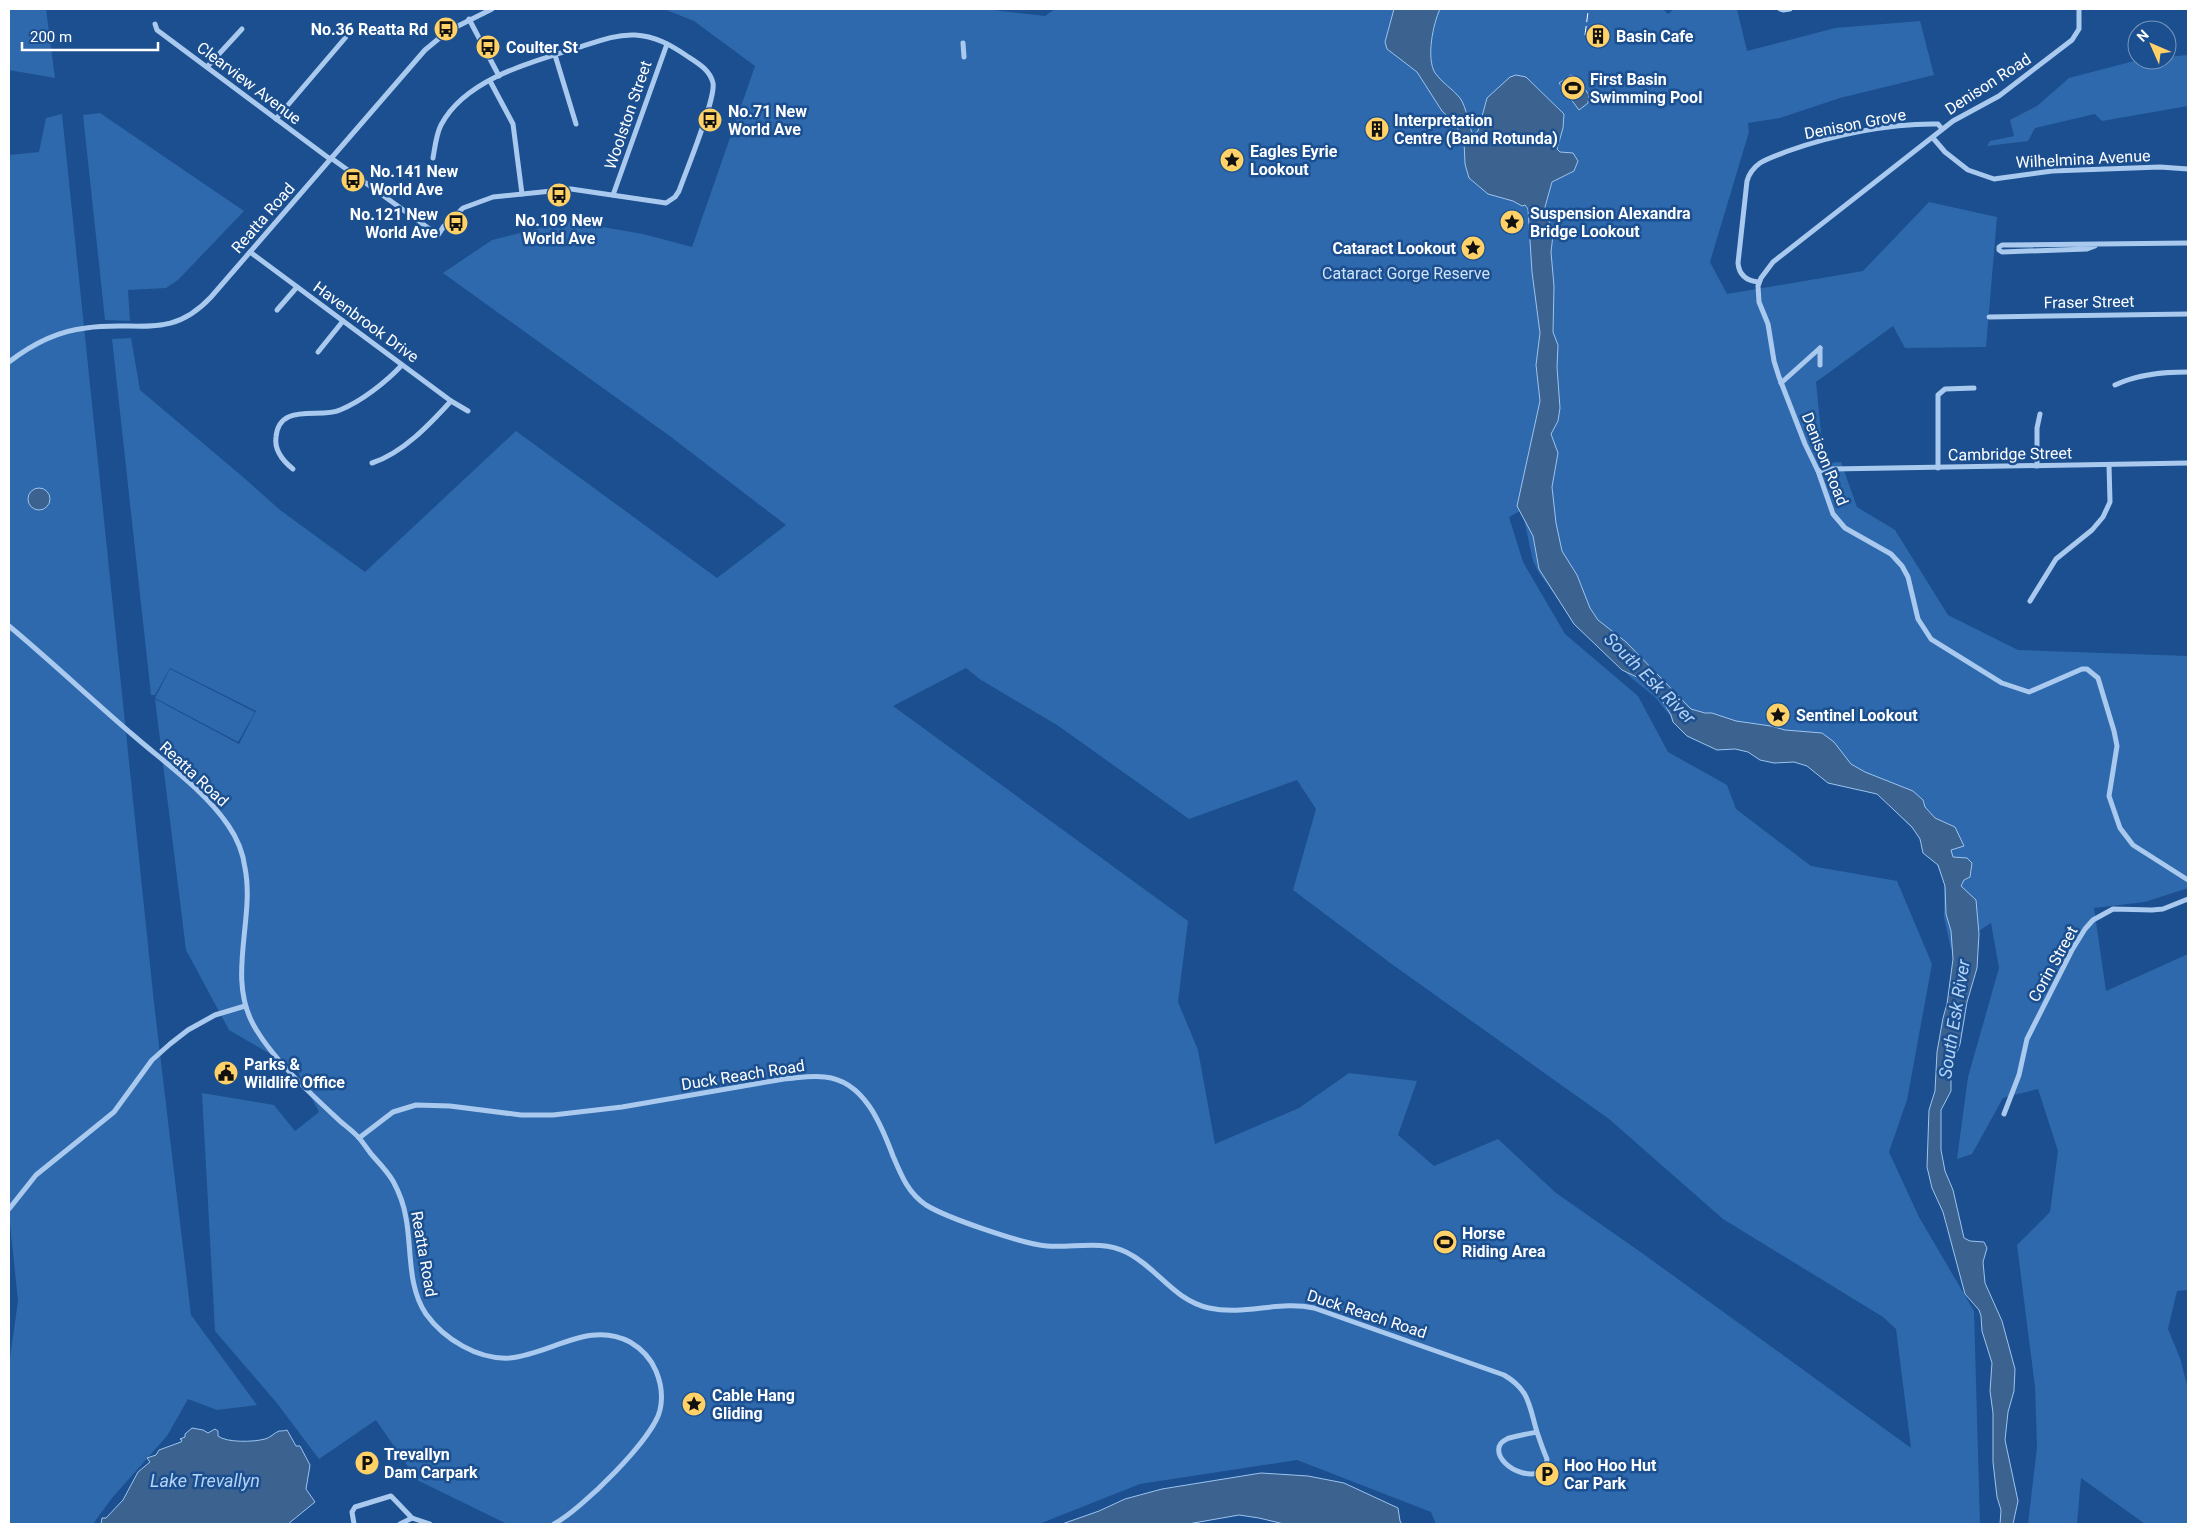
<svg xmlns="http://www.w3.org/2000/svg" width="2197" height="1533" viewBox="0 0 2197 1533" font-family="Roboto,sans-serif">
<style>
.green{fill:#2e69ad;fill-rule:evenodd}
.water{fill:#3c6290;stroke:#9cc4f0}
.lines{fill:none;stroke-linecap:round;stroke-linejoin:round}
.street{stroke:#a9c9ee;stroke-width:5}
.rail{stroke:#fff;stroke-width:1;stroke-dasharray:9 4;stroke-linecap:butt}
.labels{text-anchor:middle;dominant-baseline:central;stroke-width:5;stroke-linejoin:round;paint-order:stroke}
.poi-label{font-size:16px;font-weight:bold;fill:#fff;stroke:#1b4f8f;text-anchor:start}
.street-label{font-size:16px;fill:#fff;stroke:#1b4f8f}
.park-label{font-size:16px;fill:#cfe3fa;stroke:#1b4f8f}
.water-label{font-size:18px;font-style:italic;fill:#b5d3f5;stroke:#1b4f8f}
</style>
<rect width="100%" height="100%" fill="#1b4f8f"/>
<!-- green -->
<g class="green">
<polygon points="9,9 46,9 55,78 9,70"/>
<path d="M664,9H984L1045,16L1055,9H1663L1668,14L1674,9H1737L1747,51L1835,28L1920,21L1934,75L1840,98L1780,118L1748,123L1749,132L1710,262L1727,294L1863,271L1929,202L1997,217L1986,347L1905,348L1893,326L1816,382L1824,463L1841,462L1857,507L1895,530L1948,615L2018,650L2188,656V888L2145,902L2094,908L2106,991L2188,954V1290L2177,1291L2168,1329L2180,1358L2188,1389V1524H2145L2081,1478L2077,1524H2028L2037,1447L2035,1387L2017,1245L2050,1212L2058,1151L2038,1089L2003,1098L1972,1154L1957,1159L1968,1077L1999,968L1991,923L1951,949L1944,917V883L1935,860L1921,838L1849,764L1675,722L1655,697L1629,676L1566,610L1539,573L1533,561L1522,510L1509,517L1523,562L1565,634L1638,696L1668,752L1727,785L1736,809L1811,866L1897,881L1932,964L1907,1100L1889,1152L1919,1217L1974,1311L1980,1524H1436L1431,1512L1297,1460L1140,1484L1039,1524H507L417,1480L376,1420L319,1459L276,1402L215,1331L202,1093L274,1105L295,1131L319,1112L296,1069L229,1030L186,950L155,699L239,744L256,711L170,668L155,695H151L112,339L131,338L140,390L243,477L280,510L365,572L516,431L717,578L786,525L671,437L443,273L492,240L567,221L643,234L692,247L755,66L694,21ZM966,668L981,680L1057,725L1189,819L1297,780L1316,809L1293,890L1393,965L1609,1119L1723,1219L1883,1317L1896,1329L1911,1448L1642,1253L1556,1193L1498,1139L1434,1166L1398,1135L1417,1081L1349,1073L1299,1108L1215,1144L1198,1050L1178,1002L1188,921L893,706Z"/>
<polygon points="2188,55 2188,106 2102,121 2095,114 2035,128 2028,141 1987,146 1990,141 2014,136 2010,120 2037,106 2069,78 2134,61 2167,60 2167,57"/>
<polygon points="100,113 244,211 178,280 166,288 128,290 130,321 105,320 83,115"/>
<polygon points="62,114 154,1003 191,1315 257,1405 217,1410 188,1399 167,1436 112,1498 93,1524 9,1524 9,1365 18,1301 9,1214 9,155 39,152 46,118"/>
<polygon points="170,669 255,712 238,742 155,698"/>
</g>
<!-- water -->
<g class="water">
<path d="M1394,9H1440C1433,24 1426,58 1435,73C1442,83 1453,89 1460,98C1467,108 1468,124 1473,135L1478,131L1487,98L1510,77L1516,75L1526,77L1564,114L1563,128L1557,149L1560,152L1573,153L1578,161L1574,171L1552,182L1545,207L1553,235L1551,252L1554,286L1553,332L1558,345L1557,367L1560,408L1558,421L1551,434L1558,453L1552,487L1556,523L1562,551L1577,575L1590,608L1598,620L1626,642L1691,709L1705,713H1712L1736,721L1771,726L1785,730L1822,733L1834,742L1851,764L1865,772L1913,791L1923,800L1925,807L1935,818L1955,827L1964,846L1951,850L1953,857L1967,858L1972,863L1970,877L1964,880L1961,886L1976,900L1979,934L1977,968L1967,1002L1960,1044L1951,1068V1091L1941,1110V1150L1945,1171L1953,1190L1964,1238L1970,1241L1984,1242L1987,1248L1983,1262L1985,1283L2002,1321L2015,1369L2014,1391L2008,1412L2005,1440L2018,1501L2013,1524H2000L2001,1510L1997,1497L1993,1462V1413L1990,1391L1992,1363L1982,1331L1981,1316L1979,1310L1965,1294L1943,1212L1932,1188L1927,1167L1929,1110L1935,1091L1937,1052L1943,1018L1947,1004L1953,959L1951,931L1946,914L1945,886L1938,865L1923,853L1920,839L1912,827L1877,794L1828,783L1807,766L1794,762L1774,763L1760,760L1748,752L1735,749L1717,750L1687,736L1673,722L1671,715L1660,697L1641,679L1622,670L1574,624L1539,569L1533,536L1517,506L1540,401L1536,365L1540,333L1532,272L1528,209L1525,205L1522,206L1513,201L1488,194L1469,178L1465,164L1464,141L1455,123L1442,111L1417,72L1387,49L1385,42Z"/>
<polygon points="1571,75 1576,77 1589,95 1588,103 1579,110 1559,83"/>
<circle cx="39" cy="499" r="11"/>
<path d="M192,1428L203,1430L208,1433L215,1429L218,1431V1436C227,1443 254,1442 265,1439C270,1438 274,1433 279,1431C281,1431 284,1431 287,1430L296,1446H300L310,1465L306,1489L315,1502L288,1524H101L102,1518H106L123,1500L138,1472L150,1462L147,1458L156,1455L159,1450L181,1442L182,1440L180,1439L185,1437V1434Z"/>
<polygon points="1261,1473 1308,1476 1344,1483 1398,1508 1400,1521 1402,1524 1284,1524 1259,1518 1239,1515 1188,1524 1062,1524 1099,1511 1125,1499 1162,1489"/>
</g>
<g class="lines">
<!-- street -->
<g class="street">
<polyline points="1780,9 1783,10 1790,9"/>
<polyline points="2079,9 2079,29 2072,40 1999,96 1953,121 1773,262 1761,278 1758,286 1759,302 1768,324 1774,361 1779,377 1805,444 1818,471 1833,514 1845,528 1891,554 1902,566 1908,577 1918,619 1931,639 2002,683 2029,692 2082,669 2087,669 2098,678 2114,731 2117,746 2109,796 2120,828 2133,845 2188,880"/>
<polyline points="469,19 499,76"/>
<polyline points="155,24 157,30 330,159"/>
<polyline points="963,43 964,57"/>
<polyline points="555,55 576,124"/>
<polyline points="207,67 242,29"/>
<polyline points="490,81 513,124 522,194"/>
<polyline points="276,119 346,37"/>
<polyline points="1933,138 1945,152 1968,170 1994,179 2052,171 2160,167 2188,169"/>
<path d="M331,158L438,235L444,226L463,208L493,197L571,189L666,203L675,197L679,191C686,171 716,99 713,83C710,70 698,63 687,56C671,45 655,36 635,35C615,34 596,42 577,48C531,62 465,79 441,125C436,135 435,147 433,158"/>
<polyline points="613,195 667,44"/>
<polyline points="2095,246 2087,249 2002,252 1999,250 1999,247 2002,245 2188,243"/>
<polyline points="250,252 451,401 468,411"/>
<path d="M1759,282C1747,281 1739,275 1738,263L1747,181C1749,174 1753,168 1760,163C1768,158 1778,155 1788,151C1833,135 1890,123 1938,124L1942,129"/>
<polyline points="277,310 297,287"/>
<polyline points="1989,317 2188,314"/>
<polyline points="318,352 343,321"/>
<path d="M9,362C31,345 58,331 86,328C137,320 170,341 211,297L425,50L448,31L492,9"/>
<polyline points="1820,365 1820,348"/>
<polyline points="1781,383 1820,348"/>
<path d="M2115,385C2138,374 2163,372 2188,372"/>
<path d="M372,463C403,453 430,424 451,401"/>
<polyline points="2037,466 2037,428 2040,414"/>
<polyline points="1938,468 1938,395 1945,389 1974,388"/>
<path d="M293,469C283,461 274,451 276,437C279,402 320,419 340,410C362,401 386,382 402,365"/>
<polyline points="1818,471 1832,469 2188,463"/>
<polyline points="2030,601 2056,559 2092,530 2103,517 2110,502 2109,465"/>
<path d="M9,626C51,661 91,699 133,735C165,763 204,790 228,825C237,838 243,852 245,868C255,918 227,976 253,1024C271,1058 312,1095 341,1122C347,1127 355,1133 360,1139C364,1144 368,1150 372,1155C379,1163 387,1171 393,1181C399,1192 404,1205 406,1218C412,1249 407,1286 426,1314C444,1339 478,1360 510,1358C552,1354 589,1320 630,1342C642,1349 651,1359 656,1371C661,1383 663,1397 660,1410C654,1438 581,1510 554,1524"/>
<polyline points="2004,1114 2019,1075 2027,1039 2072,950 2085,929 2093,920 2113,909 2152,910 2163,909 2188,899"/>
<path d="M359,1138L393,1112L416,1105L450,1106L521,1115H553L622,1107L784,1079C798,1078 811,1075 825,1077C864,1081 881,1124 893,1156C901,1175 908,1193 926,1205C947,1218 1023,1244 1047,1246C1074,1248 1101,1240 1126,1252C1157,1267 1173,1300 1209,1308C1245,1316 1279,1300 1314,1308L1504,1375C1530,1390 1529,1406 1537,1432C1540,1441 1543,1450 1547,1459L1546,1466L1543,1472C1513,1482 1484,1449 1507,1439C1510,1437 1532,1433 1537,1432"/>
<polyline points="9,1209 36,1175 114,1112 152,1060 170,1044 188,1030 215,1015 245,1006"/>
<polyline points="354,1524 352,1512 355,1507 391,1496 412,1518"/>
<polyline points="400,1524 412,1518 430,1524"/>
</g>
<!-- rail -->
<polyline class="rail" points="1585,35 1588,12"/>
</g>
<!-- icons -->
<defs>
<symbol id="bus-disc" viewBox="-11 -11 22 22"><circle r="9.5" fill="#ffd166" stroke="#1b4f8f"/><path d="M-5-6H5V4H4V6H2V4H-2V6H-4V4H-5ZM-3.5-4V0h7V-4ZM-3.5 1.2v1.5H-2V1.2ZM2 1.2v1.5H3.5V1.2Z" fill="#111"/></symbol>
<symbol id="building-disc" viewBox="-11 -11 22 22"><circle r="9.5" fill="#ffd166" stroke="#1b4f8f"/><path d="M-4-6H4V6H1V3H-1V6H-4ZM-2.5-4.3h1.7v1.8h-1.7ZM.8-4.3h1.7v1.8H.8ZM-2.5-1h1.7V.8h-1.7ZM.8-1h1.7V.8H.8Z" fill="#111"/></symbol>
<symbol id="stadium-disc" viewBox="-11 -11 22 22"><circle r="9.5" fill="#ffd166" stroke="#1b4f8f"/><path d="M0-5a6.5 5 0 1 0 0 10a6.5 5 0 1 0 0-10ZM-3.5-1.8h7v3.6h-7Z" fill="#111"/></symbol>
<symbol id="sight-disc" viewBox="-11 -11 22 22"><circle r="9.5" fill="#ffd166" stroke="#1b4f8f"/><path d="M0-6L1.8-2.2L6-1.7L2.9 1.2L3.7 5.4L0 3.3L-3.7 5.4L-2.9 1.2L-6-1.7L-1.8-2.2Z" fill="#111"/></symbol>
<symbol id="civic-disc" viewBox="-11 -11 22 22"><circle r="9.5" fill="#ffd166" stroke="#1b4f8f"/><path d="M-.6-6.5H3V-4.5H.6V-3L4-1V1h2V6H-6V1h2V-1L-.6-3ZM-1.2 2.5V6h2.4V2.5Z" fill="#111"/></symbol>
<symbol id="parking-disc" viewBox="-11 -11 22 22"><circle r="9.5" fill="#ffd166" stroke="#1b4f8f"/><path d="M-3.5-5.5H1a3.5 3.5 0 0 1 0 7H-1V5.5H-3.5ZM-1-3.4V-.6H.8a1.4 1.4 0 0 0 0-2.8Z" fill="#111"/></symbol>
</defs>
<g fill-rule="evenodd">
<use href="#bus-disc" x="432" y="15" width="28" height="28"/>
<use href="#building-disc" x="1584" y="22" width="28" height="28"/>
<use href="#bus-disc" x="474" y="33" width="28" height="28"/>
<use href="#stadium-disc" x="1559" y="74" width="28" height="28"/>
<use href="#bus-disc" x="696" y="106" width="28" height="28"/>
<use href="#building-disc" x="1363" y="115" width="28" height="28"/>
<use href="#sight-disc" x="1218" y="146" width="28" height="28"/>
<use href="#bus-disc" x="339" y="166" width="28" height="28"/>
<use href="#bus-disc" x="545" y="181" width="28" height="28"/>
<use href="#sight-disc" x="1498" y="208" width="28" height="28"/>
<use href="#bus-disc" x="442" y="209" width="28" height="28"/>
<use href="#sight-disc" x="1459" y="234" width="28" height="28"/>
<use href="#sight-disc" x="1764" y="701" width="28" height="28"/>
<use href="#civic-disc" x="212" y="1059" width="28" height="28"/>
<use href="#stadium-disc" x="1431" y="1228" width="28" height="28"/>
<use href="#sight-disc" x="680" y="1390" width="28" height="28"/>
<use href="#parking-disc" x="353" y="1449" width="28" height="28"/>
<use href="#parking-disc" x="1533" y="1460" width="28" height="28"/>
</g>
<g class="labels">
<!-- poi labels -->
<g class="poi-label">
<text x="428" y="29" text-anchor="end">No.36 Reatta Rd</text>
<text x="1616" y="36">Basin Cafe</text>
<text x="506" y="47">Coulter St</text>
<text x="1590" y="79">First Basin<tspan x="1590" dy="18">Swimming Pool</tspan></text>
<text x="728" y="111">No.71 New<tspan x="728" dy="18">World Ave</tspan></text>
<text x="1394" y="120">Interpretation<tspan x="1394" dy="18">Centre (Band Rotunda)</tspan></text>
<text x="1250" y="151">Eagles Eyrie<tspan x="1250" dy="18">Lookout</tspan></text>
<text x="370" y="171">No.141 New<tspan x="370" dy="18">World Ave</tspan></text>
<text x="1530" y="213">Suspension Alexandra<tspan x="1530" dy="18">Bridge Lookout</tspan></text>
<text x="438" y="214" text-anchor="end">No.121 New<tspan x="438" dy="18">World Ave</tspan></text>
<text x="559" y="220" text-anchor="middle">No.109 New<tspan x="559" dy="18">World Ave</tspan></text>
<text x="1456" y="248" text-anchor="end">Cataract Lookout</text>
<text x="1796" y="715">Sentinel Lookout</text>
<text x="244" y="1064">Parks &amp;<tspan x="244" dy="18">Wildlife Office</tspan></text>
<text x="1462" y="1233">Horse<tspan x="1462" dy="18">Riding Area</tspan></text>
<text x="712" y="1395">Cable Hang<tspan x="712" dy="18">Gliding</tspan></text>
<text x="384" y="1454">Trevallyn<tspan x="384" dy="18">Dam Carpark</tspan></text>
<text x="1564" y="1465">Hoo Hoo Hut<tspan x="1564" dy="18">Car Park</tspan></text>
</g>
<!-- street labels -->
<g class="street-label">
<text transform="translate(249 83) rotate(37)">Clearview Avenue</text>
<text transform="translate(1988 84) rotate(-33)">Denison Road</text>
<text transform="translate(628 115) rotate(-71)">Woolston Street</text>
<text transform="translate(1855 124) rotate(-11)">Denison Grove</text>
<text transform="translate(2083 159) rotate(-3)">Wilhelmina Avenue</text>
<text transform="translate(263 218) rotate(-49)">Reatta Road</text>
<text transform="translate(2089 302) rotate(-1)">Fraser Street</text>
<text transform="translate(366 322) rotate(36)">Havenbrook Drive</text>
<text transform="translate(2010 454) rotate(-1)">Cambridge Street</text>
<text transform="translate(1825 459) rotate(68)">Denison Road</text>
<text transform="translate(194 774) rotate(43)">Reatta Road</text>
<text transform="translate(2053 964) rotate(-61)">Corin Street</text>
<text transform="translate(743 1075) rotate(-9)">Duck Reach Road</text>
<text transform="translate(424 1254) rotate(80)">Reatta Road</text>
<text transform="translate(1367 1314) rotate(18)">Duck Reach Road</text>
</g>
<!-- park labels -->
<g class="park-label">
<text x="1406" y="273">Cataract Gorge Reserve</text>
</g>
<!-- water labels -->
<g class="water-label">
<text transform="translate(1650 678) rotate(45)">South Esk River</text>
<text transform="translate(1954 1019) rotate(-81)">South Esk River</text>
<text x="205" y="1480">Lake Trevallyn</text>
</g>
</g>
<!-- border -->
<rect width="2197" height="1533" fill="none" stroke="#ffffff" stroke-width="20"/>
<!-- north arrow -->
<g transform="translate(2152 45) rotate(315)"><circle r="24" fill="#1b4f8f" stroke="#7695bc"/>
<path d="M0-4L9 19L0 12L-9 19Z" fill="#ffd166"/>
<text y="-8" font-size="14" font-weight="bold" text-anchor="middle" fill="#ffffff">N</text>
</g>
<!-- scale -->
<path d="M22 42v8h136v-8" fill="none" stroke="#ffffff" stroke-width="2.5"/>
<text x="30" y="42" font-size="15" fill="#ffffff" stroke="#1b4f8f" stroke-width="4" paint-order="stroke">200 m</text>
</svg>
